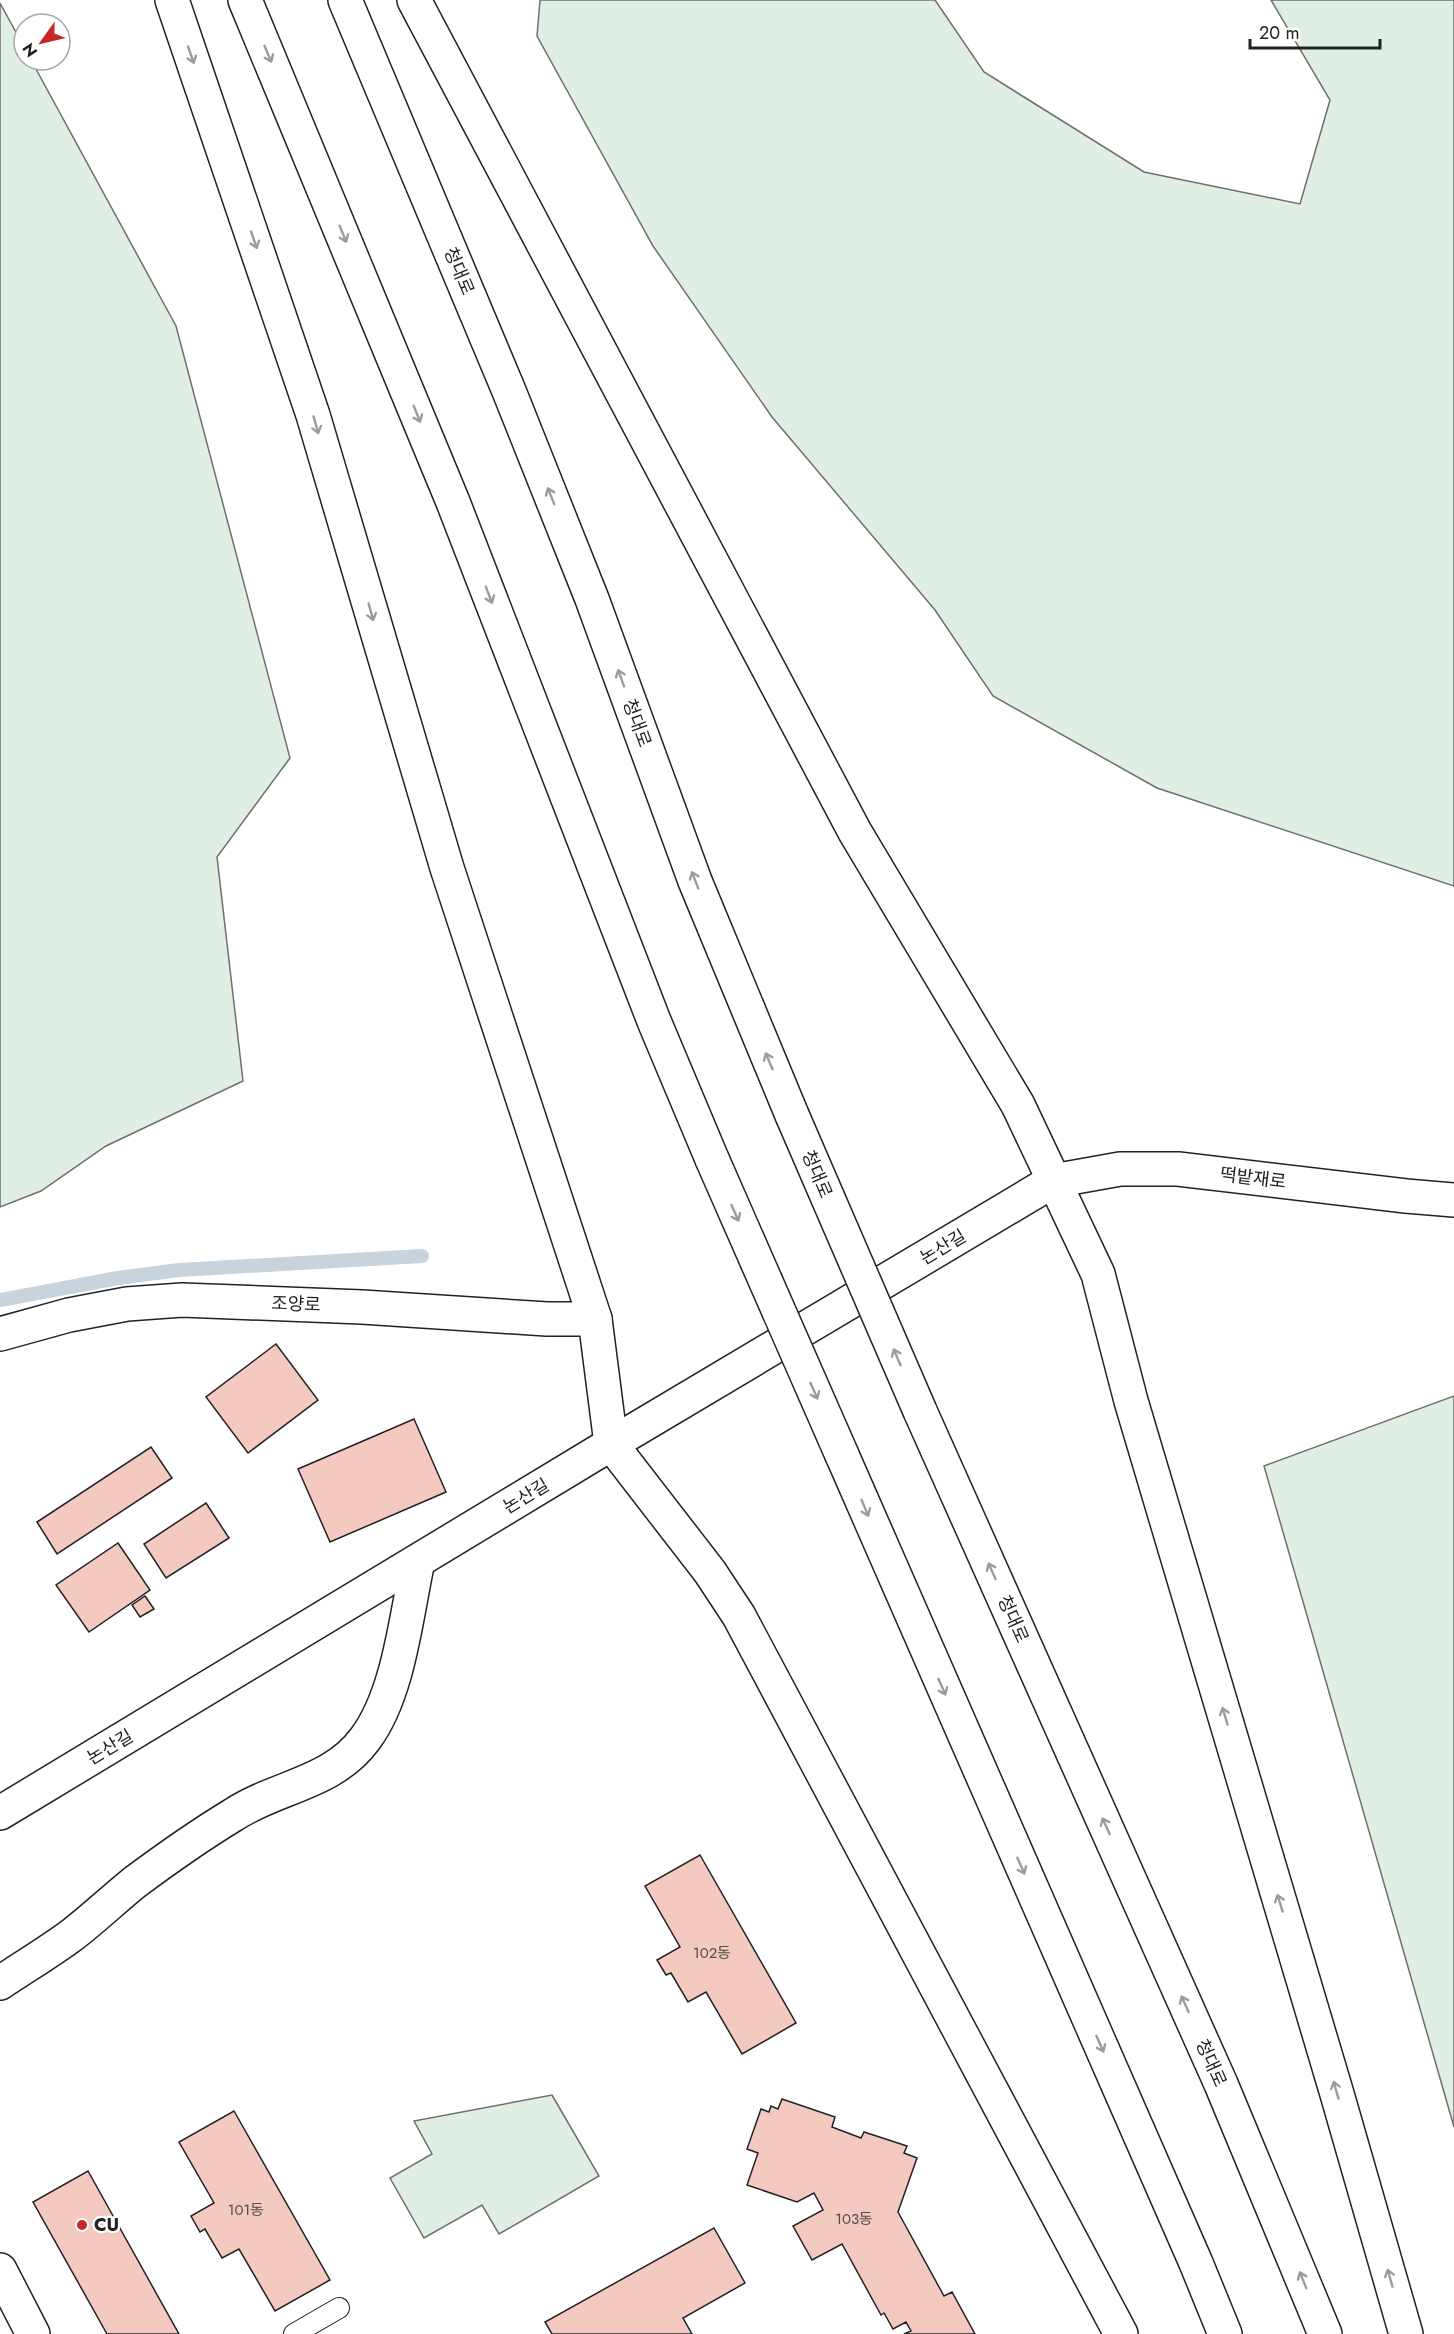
<svg xmlns="http://www.w3.org/2000/svg" width="1454" height="2334" viewBox="0 0 1454 2334" font-family="Jost,'Noto Sans KR',sans-serif">
<style>
.green{fill:#e0efe3;stroke:#6f6f6f;stroke-width:1.5}
.lines{fill:none;stroke-linecap:round;stroke-linejoin:round}
.stream{stroke:#c7d3dd;stroke-width:14}
.building{fill:#f3c9c0;stroke:#222;stroke-width:1.5}
.lane-casing{stroke:#222;stroke-width:22}
.street-casing{stroke:#222;stroke-width:36}
.secondary-casing{stroke:#222;stroke-width:36}
.lane{stroke:#fff;stroke-width:20}
.street{stroke:#fff;stroke-width:33}
.secondary{stroke:#fff;stroke-width:33}
.secondary-bridge-casing{stroke:#222;stroke-width:36;stroke-linecap:butt}
.secondary-bridge{stroke:#fff;stroke-width:33}
.oneway{stroke:#9c9c9c}
.poi-dot{fill:#c62828;stroke:#fff;stroke-width:2}
.labels{text-anchor:middle;dominant-baseline:central;stroke-width:4.5;stroke-linejoin:round;paint-order:stroke}
.number-label{font-size:15px;fill:#564c4a}
.street-label{font-size:18px;fill:#222;stroke:#fff}
.poi-label{font-size:18px;font-weight:bold;fill:#222;stroke:#fff;text-anchor:start}
</style>
<rect width="100%" height="100%" fill="#fff"/>
<!-- green -->
<g class="green">
<polygon points="540,0 935,0 984,72 1144,172 1300,204 1330,100 1271,0 1454,0 1454,886 1157,788 993,696 935,610 772,417 653,246 537,36"/>
<polygon points="0,3 24,47 24,60 31,60 176,326 290,758 217,857 243,1081 106,1146 41,1191 0,1207"/>
<polygon points="1454,1396 1454,2127 1264,1466"/>
<polygon points="552,2095 599,2176 499,2234 482,2205 424,2238 390,2178 432,2154 414,2121"/>
</g>
<g class="lines">
<!-- stream -->
<polyline class="stream" points="0,1300 118,1278 179,1270 422,1256"/>
</g>
<!-- building -->
<g class="building">
<polygon points="276,1344 318,1400 248,1453 206,1397"/>
<polygon points="414,1419 446,1492 330,1542 298,1469"/>
<polygon points="151,1447 172,1478 57,1554 37,1522"/>
<polygon points="206,1503 229,1538 166,1578 144,1544"/>
<polygon points="118,1543 150,1590 89,1632 56,1585"/>
<polygon points="145,1596 154,1609 140,1617 132,1605"/>
<polygon points="700,1855 796,2023 742,2054 706,1992 688,2002 671,1973 666,1975 657,1960 680,1947 645,1886"/>
<polygon points="782,2099 835,2117 832,2127 861,2138 864,2132 907,2146 904,2153 917,2158 898,2212 944,2296 952,2292 975,2334 904,2334 911,2331 906,2322 893,2329 884,2313 881,2315 842,2244 812,2260 793,2226 823,2210 814,2193 797,2202 747,2185 758,2153 747,2149 761,2109 769,2112 771,2106 778,2109"/>
<polygon points="234,2111 330,2280 275,2311 239,2249 222,2258 205,2229 200,2232 191,2216 214,2203 179,2142"/>
<polygon points="88,2171 179,2334 107,2334 33,2202"/>
<polygon points="714,2228 745,2283 683,2318 692,2334 552,2334 545,2322"/>
</g>
<g class="lines">
<defs>
<polyline id="lane" points="294,2334 339,2308"/>
<g id="street">
<polyline points="0,1334 69,1315 127,1304 182,1300 362,1307 547,1319 595,1319"/>
<path d="M0,1983C24,1967 49,1952 72,1935C94,1918 114,1899 135,1882C166,1859 200,1835 233,1815C277,1786 332,1784 365,1739C399,1694 406,1616 418,1561"/>
<polyline points="0,2270 33,2334"/>
</g>
<g id="secondary">
<polyline points="172,0 313,415 447,868 595,1319 611,1444 710,1572 739,1616 1121,2334"/>
<polyline points="245,0 453,502 654,1021 712,1159"/>
<polyline points="345,0 509,391 592,599 695,881 792,1115"/>
<polyline points="414,0 855,832 1018,1105 1098,1274 1131,1401 1337,2094 1406,2334"/>
<polyline points="920,1411 1221,2084 1325,2334"/>
<polyline points="842,1455 1196,2263 1225,2334"/>
<polyline points="0,1813 611,1444 1053,1181 1120,1169 1178,1169 1406,1196 1454,1200"/>
</g>
</defs>
<!-- lane casing -->
<use href="#lane" class="lane-casing"/>
<!-- street casing -->
<use href="#street" class="street-casing"/>
<!-- secondary casing -->
<use href="#secondary" class="secondary-casing"/>
<!-- lane -->
<use href="#lane" class="lane"/>
<!-- street -->
<use href="#street" class="street"/>
<!-- secondary -->
<use href="#secondary" class="secondary"/>
<defs>
<g id="secondary-bridge">
<polyline points="792,1115 920,1411"/>
<polyline points="712,1159 842,1455"/>
</g>
</defs>
<!-- secondary-bridge casing -->
<use href="#secondary-bridge" class="secondary-bridge-casing"/>
<!-- secondary-bridge -->
<use href="#secondary-bridge" class="secondary-bridge"/>
</g>
<!-- one-way arrows -->
<defs><path id="oneway-shaft" d="M-6 0H5M1.5-3L5.5 0L1.5 3" fill="none" stroke-width="1.6" stroke-linecap="round" stroke-linejoin="round" transform="scale(1.5)"/></defs>
<g class="oneway">
<use href="#oneway-shaft" transform="translate(268 54) rotate(67)"/>
<use href="#oneway-shaft" transform="translate(191 55) rotate(71)"/>
<use href="#oneway-shaft" transform="translate(343 234) rotate(68)"/>
<use href="#oneway-shaft" transform="translate(254 240) rotate(71)"/>
<use href="#oneway-shaft" transform="translate(417 414) rotate(68)"/>
<use href="#oneway-shaft" transform="translate(316 425) rotate(74)"/>
<use href="#oneway-shaft" transform="translate(551 496) rotate(-112)"/>
<use href="#oneway-shaft" transform="translate(489 595) rotate(69)"/>
<use href="#oneway-shaft" transform="translate(371 612) rotate(74)"/>
<use href="#oneway-shaft" transform="translate(621 678) rotate(-110)"/>
<use href="#oneway-shaft" transform="translate(695 880) rotate(-111)"/>
<use href="#oneway-shaft" transform="translate(769 1061) rotate(-113)"/>
<use href="#oneway-shaft" transform="translate(735 1213) rotate(66)"/>
<use href="#oneway-shaft" transform="translate(897 1357) rotate(-113)"/>
<use href="#oneway-shaft" transform="translate(814 1391) rotate(66)"/>
<use href="#oneway-shaft" transform="translate(865 1508) rotate(67)"/>
<use href="#oneway-shaft" transform="translate(992 1571) rotate(-114)"/>
<use href="#oneway-shaft" transform="translate(942 1687) rotate(66)"/>
<use href="#oneway-shaft" transform="translate(1225 1716) rotate(-107)"/>
<use href="#oneway-shaft" transform="translate(1106 1826) rotate(-114)"/>
<use href="#oneway-shaft" transform="translate(1021 1866) rotate(66)"/>
<use href="#oneway-shaft" transform="translate(1280 1903) rotate(-107)"/>
<use href="#oneway-shaft" transform="translate(1185 2004) rotate(-114)"/>
<use href="#oneway-shaft" transform="translate(1100 2044) rotate(66)"/>
<use href="#oneway-shaft" transform="translate(1336 2090) rotate(-106)"/>
<use href="#oneway-shaft" transform="translate(1390 2278) rotate(-106)"/>
<use href="#oneway-shaft" transform="translate(1303 2280) rotate(-112)"/>
</g>
<!-- markers -->
<circle class="poi-dot" cx="82" cy="2225" r="6"/>
<g class="labels">
<!-- number labels -->
<g class="number-label">
<text x="712" y="1953">102동</text>
<text x="246" y="2210">101동</text>
<text x="854" y="2219">103동</text>
</g>
<!-- street labels -->
<g class="street-label">
<text transform="translate(459 271) rotate(67)">청대로</text>
<text transform="translate(637 723) rotate(70)">청대로</text>
<text transform="translate(817 1174) rotate(67)">청대로</text>
<text transform="translate(1253 1178) rotate(7)">떡밭재로</text>
<text transform="translate(943 1247) rotate(-31)">논산길</text>
<text transform="translate(296 1304) rotate(2)">조양로</text>
<text transform="translate(526 1496) rotate(-31)">논산길</text>
<text transform="translate(1013 1619) rotate(66)">청대로</text>
<text transform="translate(110 1747) rotate(-31)">논산길</text>
<text transform="translate(1211 2063) rotate(66)">청대로</text>
</g>
<!-- poi labels -->
<g class="poi-label">
<text x="94" y="2225">CU</text>
</g>
</g>
<!-- north arrow -->
<g transform="translate(42 42) rotate(236)"><circle r="28" fill="#ffffff" stroke="#a7a7a7" stroke-width="1.5"/>
<path d="M0-4.5L10 22L0 15L-10 22Z" fill="#c62828"/>
<text y="-9" font-size="16" font-weight="bold" text-anchor="middle" fill="#222222">N</text>
</g>
<!-- scale -->
<path d="M1250 39v9h130v-9" fill="none" stroke="#222222" stroke-width="3"/>
<text x="1259" y="39" font-size="18" fill="#222222" stroke="#ffffff" stroke-width="4.5" paint-order="stroke">20 m</text>
</svg>
